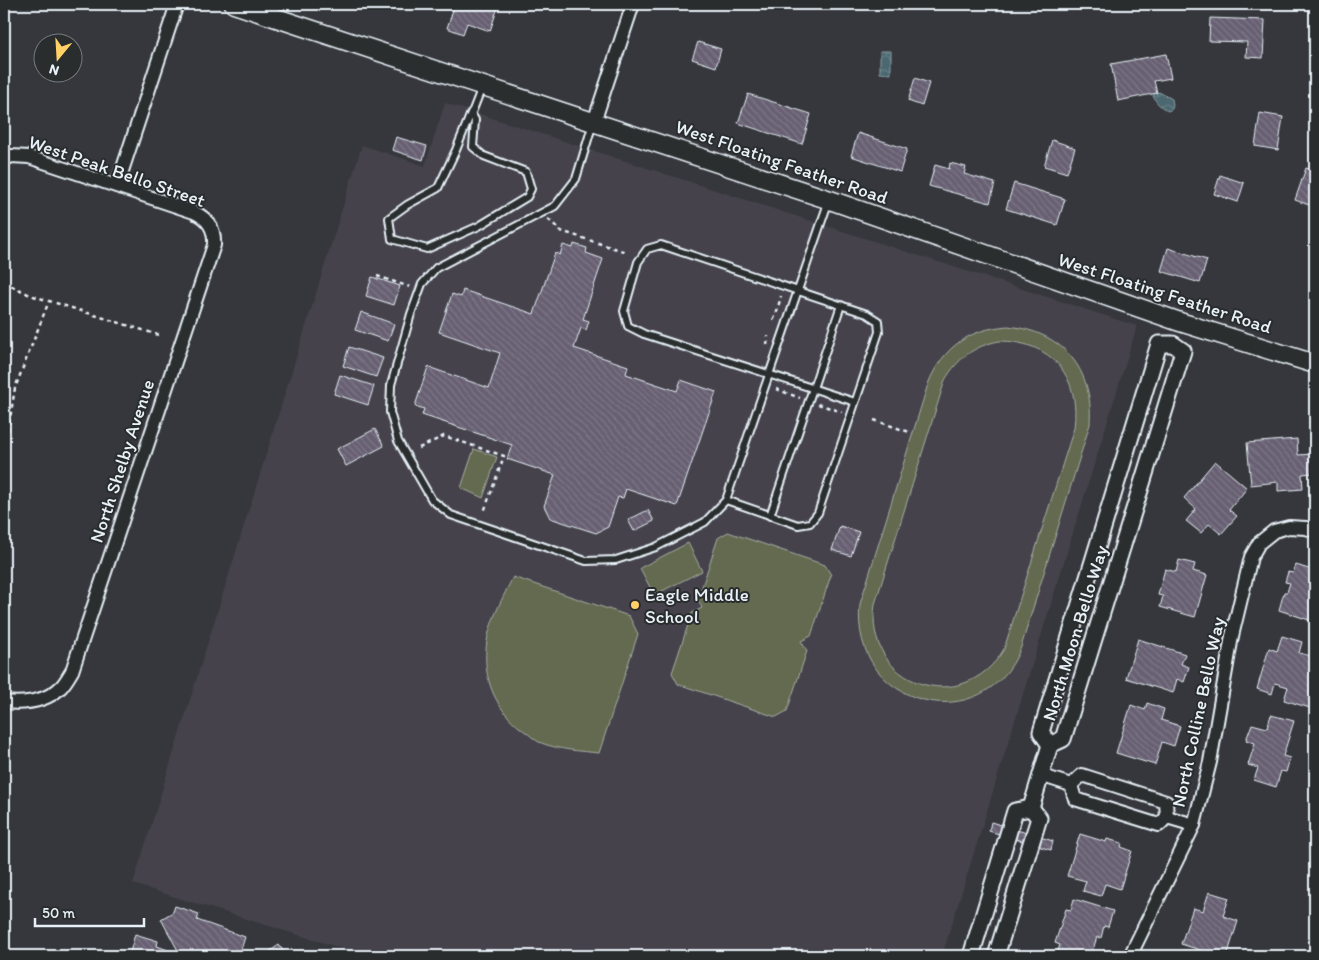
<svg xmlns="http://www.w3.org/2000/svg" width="1319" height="960" viewBox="0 0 1319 960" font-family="Itim,sans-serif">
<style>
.built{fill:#45434c}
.garden{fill:#636a50;stroke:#a6aea4;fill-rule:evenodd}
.water{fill:url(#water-waves);stroke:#8a9fa6}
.building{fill:url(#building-back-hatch);stroke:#e8f1f8}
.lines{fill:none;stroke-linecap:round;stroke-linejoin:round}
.service-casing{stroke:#e8f1f8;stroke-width:10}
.minor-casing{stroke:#e8f1f8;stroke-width:16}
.tertiary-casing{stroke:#e8f1f8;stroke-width:19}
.secondary-casing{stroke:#e8f1f8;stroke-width:21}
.path{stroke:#e8f1f8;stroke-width:2.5;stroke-dasharray:4 4;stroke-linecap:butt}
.service{stroke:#2a2d2e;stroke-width:6}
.minor{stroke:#2a2d2e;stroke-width:12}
.tertiary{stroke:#2a2d2e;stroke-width:15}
.secondary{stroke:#2a2d2e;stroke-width:18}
.poi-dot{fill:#ffd166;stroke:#2a2d2e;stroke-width:2}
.labels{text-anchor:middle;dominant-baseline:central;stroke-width:4;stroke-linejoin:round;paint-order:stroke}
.street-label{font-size:19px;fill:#e8f1f8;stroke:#2a2d2e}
.poi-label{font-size:19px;fill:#e8f1f8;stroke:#2a2d2e;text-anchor:start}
</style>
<defs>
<pattern id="water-waves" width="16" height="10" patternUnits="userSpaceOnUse" patternTransform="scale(1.25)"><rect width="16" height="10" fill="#4b686f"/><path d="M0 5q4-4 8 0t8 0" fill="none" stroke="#657e84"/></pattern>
<pattern id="building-back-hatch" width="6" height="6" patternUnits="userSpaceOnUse" patternTransform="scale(1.25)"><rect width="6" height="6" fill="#676072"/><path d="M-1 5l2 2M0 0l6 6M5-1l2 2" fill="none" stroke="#7d7787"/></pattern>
</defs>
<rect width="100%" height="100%" fill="#36373c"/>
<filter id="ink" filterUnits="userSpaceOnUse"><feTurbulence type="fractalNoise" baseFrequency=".02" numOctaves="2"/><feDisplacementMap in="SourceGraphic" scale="10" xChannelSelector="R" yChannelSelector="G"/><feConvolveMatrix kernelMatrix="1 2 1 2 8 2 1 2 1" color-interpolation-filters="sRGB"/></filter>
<g filter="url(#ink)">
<!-- built -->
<polygon class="built" points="445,103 1137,326 942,956 367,956 133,884 362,145 425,166"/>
<!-- garden -->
<g class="garden">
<path d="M1008,326C1063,332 1094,369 1090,424L1021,647C985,741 849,708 860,604L928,384C943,347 969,329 1008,326ZM999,341C1051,341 1081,376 1074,428L1004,649C963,719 863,685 875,604L945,380C958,358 974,346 999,341Z"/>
<polygon points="474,449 497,457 483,498 461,488"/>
<polygon points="728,532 825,565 831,575 811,636 801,641 807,651 787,711 776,717 678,684 672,673 692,613 702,608 698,599 718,538"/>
<polygon points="688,543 702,571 654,595 640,568"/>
<path d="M513,577L629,616L638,634L599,753C580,751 558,750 539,742C535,740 531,736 527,733C496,712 481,678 487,641C491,619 503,597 513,577Z"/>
</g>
<!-- water -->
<g class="water">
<polygon points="880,51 891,51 891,74 880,73"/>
<path d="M1159,92L1172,99L1173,105L1172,109L1168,111C1162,108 1156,103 1153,96L1155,93Z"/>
</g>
<!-- building -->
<g class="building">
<polygon points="455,4 489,4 498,7 490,31 467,23 463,34 447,28"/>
<polygon points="1210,18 1265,20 1263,58 1246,57 1247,42 1209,41"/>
<polygon points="698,42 721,49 716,67 692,59"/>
<polygon points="1166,54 1171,78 1154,81 1157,93 1118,101 1111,64"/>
<polygon points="915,78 929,83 922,106 908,101"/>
<polygon points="748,94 811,114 802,144 738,123"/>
<polygon points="1260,113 1283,117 1278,150 1255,146"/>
<polygon points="858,133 907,149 900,172 851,156"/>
<polygon points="396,137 427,146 423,160 392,150"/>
<polygon points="1052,140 1075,148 1067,173 1044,166"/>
<polygon points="950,163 966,167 964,174 995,183 990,203 929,186 935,165 949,169"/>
<polygon points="1306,168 1315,171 1315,207 1295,200"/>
<polygon points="1220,175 1244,183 1238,202 1214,194"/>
<polygon points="1014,183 1065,199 1057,225 1006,209"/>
<polygon points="574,244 587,248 586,253 603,259 583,319 589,321 586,330 581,328 574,348 628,366 626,374 677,391 681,380 716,392 677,506 626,489 623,498 618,497 608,527 596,533 550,518 544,506 555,475 507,459 512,445 422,415 424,409 415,406 428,367 489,388 500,353 439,332 452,294 461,297 463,290 534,314 555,253 560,255 563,245 573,248"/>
<polygon points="1168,248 1207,260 1200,283 1161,271"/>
<polygon points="372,277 400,286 394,305 366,296"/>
<polygon points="361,312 394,324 388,341 355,330"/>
<polygon points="349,347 383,358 376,377 343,366"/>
<polygon points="340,375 374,386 368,405 334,394"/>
<polygon points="375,429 384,446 346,466 337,449"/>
<polygon points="1297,439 1298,455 1313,454 1314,473 1302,474 1303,489 1278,491 1278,482 1251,485 1247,443"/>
<polygon points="1215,461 1247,488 1229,510 1237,516 1221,534 1209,524 1201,533 1186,521 1196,509 1184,498"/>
<polygon points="648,510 654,521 634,531 628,520"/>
<polygon points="840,526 859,532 851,556 832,550"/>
<polygon points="1179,560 1195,564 1193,571 1207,575 1195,617 1160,607 1163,596 1158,595 1165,569 1176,572"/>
<polygon points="1296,565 1315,571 1315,622 1279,610 1284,592 1287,592 1290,583 1285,582 1288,572 1293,573"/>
<polygon points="1282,636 1302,642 1299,653 1315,657 1315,691 1310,708 1284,700 1288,687 1275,683 1272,694 1257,689 1269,648 1277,651"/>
<polygon points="1138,639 1185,654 1181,664 1189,667 1184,682 1177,679 1173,693 1126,678"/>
<polygon points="1147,703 1164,709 1161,720 1180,726 1174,746 1162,742 1155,765 1116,753 1131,705 1145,710"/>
<polygon points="1271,715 1294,721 1283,756 1290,758 1286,772 1281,771 1276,787 1254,780 1258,768 1248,765 1255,743 1246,740 1252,724 1267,728"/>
<polygon points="991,822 1053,841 1051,850 989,831"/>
<polygon points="1080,834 1106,842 1107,839 1122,843 1121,847 1132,851 1120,889 1105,884 1101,896 1083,891 1086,881 1067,876"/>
<polygon points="1209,892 1229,898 1223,916 1238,921 1227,956 1219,956 1181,944 1193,908 1203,911"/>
<polygon points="1074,899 1113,911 1108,927 1104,926 1101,938 1097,937 1091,956 1056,956 1060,945 1055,943 1066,909 1071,910"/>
<polygon points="175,906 199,914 197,920 245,937 239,956 181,956 161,919 173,912"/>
<polygon points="135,934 158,941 157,946 168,950 166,956 129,956"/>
<polygon points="279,945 287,956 290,954 292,956 263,956"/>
</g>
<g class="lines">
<defs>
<g id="service">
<polyline points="471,113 475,120 473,147 484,156 526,172 531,189 527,197 479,226 427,249 392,239 389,218 407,205 438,188 456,150 471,113 473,110 482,87"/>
<polyline points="593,123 576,179 555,206 436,268 422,284 411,314 391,385 390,412 398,441 432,500 451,515 586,561 616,560 656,547 705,522 726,500 829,200"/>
<polyline points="726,500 798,525 810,523 818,513 879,332 878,321 867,314 661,245 647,249 638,262 624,311 628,326 644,334 855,402"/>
<polyline points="770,516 841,305"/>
</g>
<g id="minor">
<polyline points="594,122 633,4"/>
<path d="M4,160L11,156L29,157L194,212C208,219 215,228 214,245L72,671C69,676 65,683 61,687C46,702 23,704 4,702"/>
<polyline points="117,186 177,4"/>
<polyline points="1040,775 1071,785"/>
<polygon points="1082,775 1166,802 1167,817 1159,825 1075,799 1071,785"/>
<polyline points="1167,817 1194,825"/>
<polyline points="1130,956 1194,825 1210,762 1232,636 1251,557 1259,543 1274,531 1289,527 1306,528 1315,531"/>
</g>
<g id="tertiary">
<polygon points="1159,344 1173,344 1183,351 1063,739 1050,745 1041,732"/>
<polyline points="1031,808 1050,745"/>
<polyline points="971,956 1015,811 1031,808"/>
<polyline points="996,956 1039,818 1031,808"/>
</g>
<polyline id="secondary" points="234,4 830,200 1180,322 1315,364"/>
</defs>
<!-- service casing -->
<use href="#service" class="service-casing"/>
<!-- minor casing -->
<use href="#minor" class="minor-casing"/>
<!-- tertiary casing -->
<use href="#tertiary" class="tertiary-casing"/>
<!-- secondary casing -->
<use href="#secondary" class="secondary-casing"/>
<!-- path -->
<g class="path">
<polyline points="548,219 561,231 626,252"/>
<polyline points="377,276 410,287"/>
<polyline points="4,282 30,295 162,336"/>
<polyline points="773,320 776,315 781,296"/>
<polyline points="767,345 768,336"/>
<polyline points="776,389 800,398"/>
<polyline points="818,404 842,412"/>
<polyline points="874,420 912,433"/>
<polyline points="419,448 444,436 504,456 484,512"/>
<polyline points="4,455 15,388 49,301"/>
</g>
<!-- service -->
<use href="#service" class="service"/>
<!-- minor -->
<use href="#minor" class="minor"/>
<!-- tertiary -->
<use href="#tertiary" class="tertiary"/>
<!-- secondary -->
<use href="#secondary" class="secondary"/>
</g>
</g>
<!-- markers -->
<circle class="poi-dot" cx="635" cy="605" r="5"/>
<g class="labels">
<!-- street labels -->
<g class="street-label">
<text transform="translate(782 162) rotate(19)">West Floating Feather Road</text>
<text transform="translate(117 171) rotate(19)">West Peak Bello Street</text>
<text transform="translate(1165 293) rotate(18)">West Floating Feather Road</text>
<text transform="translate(122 461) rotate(-72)">North Shelby Avenue</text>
<text transform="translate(1075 633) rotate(-73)">North Moon Bello Way</text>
<text transform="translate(1198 712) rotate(-78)">North Colline Bello Way</text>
</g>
<!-- poi labels -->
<g class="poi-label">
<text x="645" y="594">Eagle Middle<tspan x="645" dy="22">School</tspan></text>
</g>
</g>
<!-- margin -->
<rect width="1319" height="960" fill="none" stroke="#2a2d2e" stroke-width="20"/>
<rect x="10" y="10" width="1299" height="940" fill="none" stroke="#e8f1f8" stroke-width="2" filter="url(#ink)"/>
<!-- north arrow -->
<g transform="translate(58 58) rotate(198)"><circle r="24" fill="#2a2d2e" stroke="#767b7f"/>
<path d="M0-4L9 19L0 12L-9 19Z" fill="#ffd166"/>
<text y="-8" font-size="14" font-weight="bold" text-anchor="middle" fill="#e8f1f8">N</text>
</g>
<!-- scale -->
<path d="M35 918v8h109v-8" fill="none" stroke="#e8f1f8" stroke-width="2.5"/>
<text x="42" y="918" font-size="15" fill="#e8f1f8" stroke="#2a2d2e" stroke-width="4" paint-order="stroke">50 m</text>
</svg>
